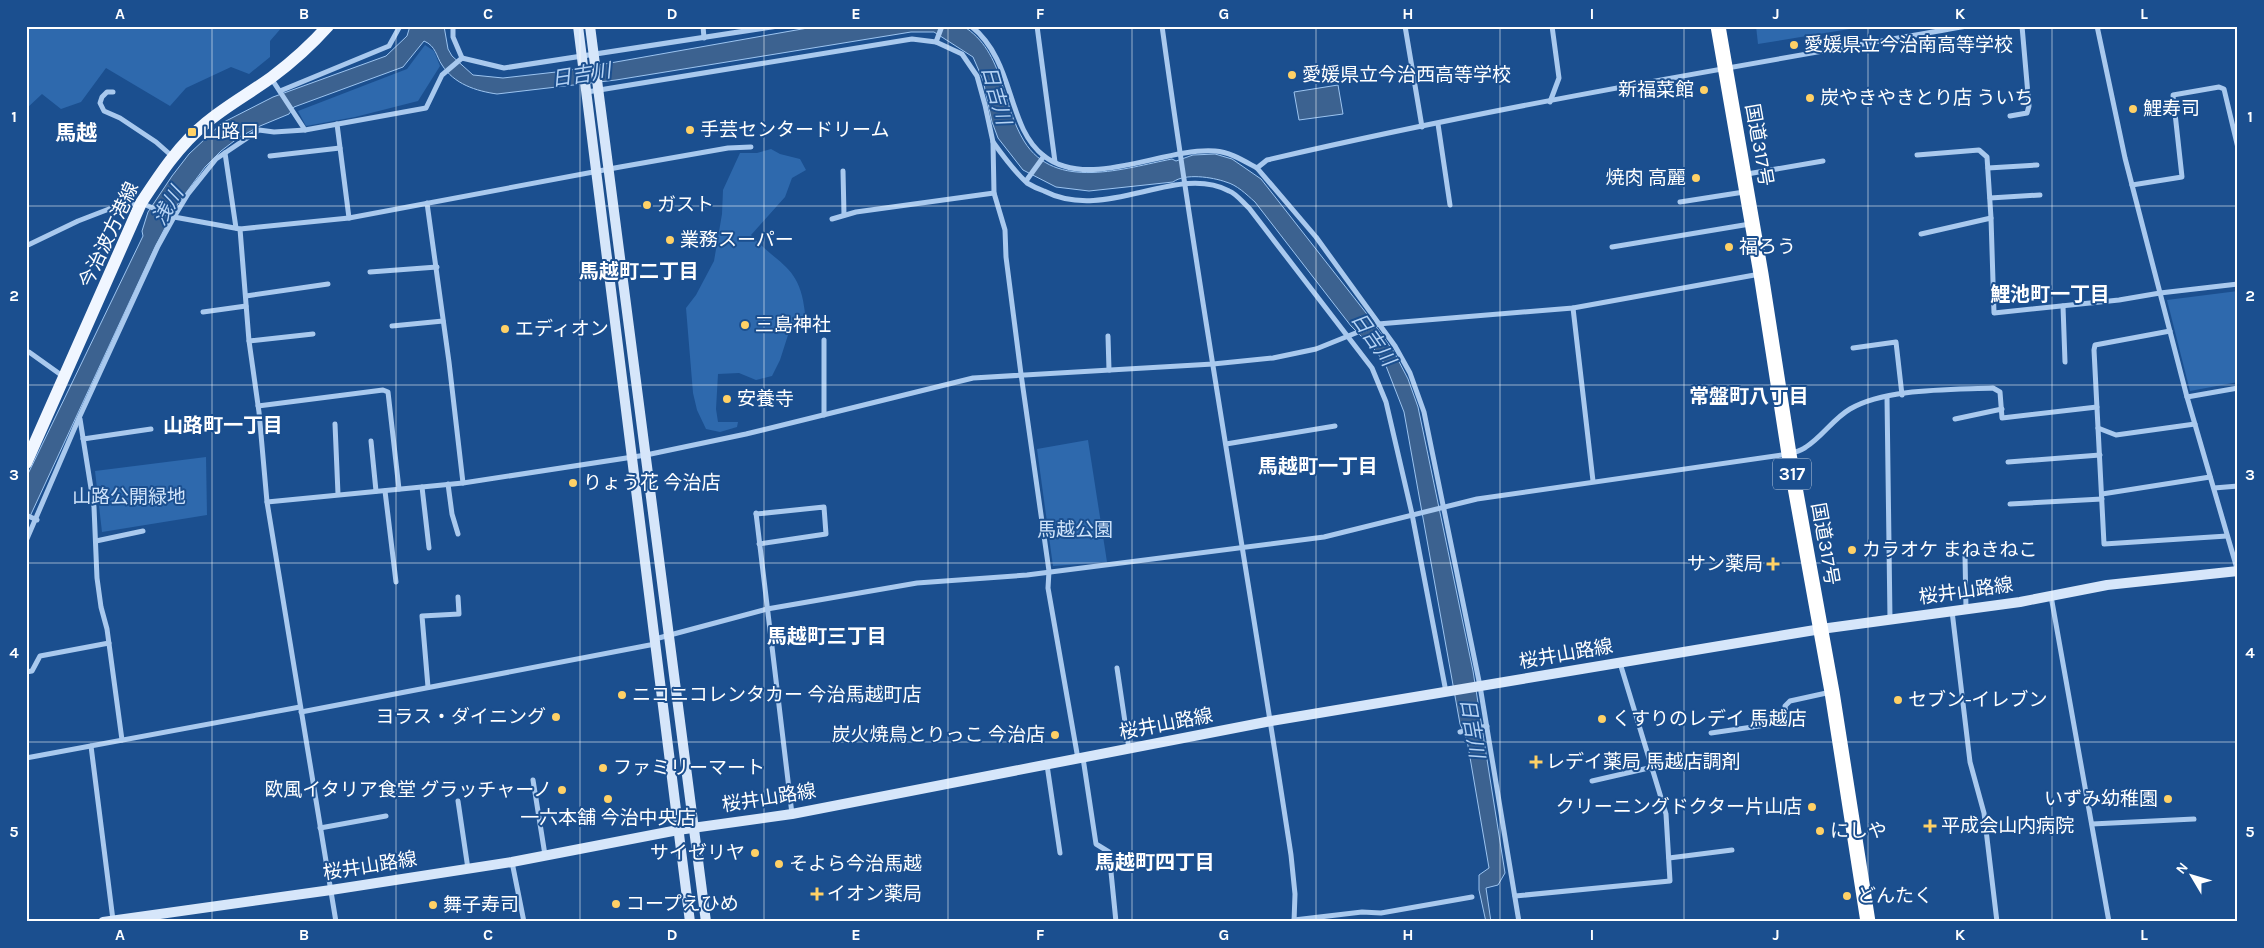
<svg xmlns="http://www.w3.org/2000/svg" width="2264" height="948" viewBox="0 0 2264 948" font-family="Karla,'Noto Sans JP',sans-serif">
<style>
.green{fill:#2e69ad}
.water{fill:#3c6290;stroke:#9cc4f0}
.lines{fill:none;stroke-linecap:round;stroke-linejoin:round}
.street{stroke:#a9c9ee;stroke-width:5}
.secondary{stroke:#d6e6fa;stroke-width:10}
.primary{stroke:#f0f6ff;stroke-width:12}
.highway{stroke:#fff;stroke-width:15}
.grid{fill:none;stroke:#fff;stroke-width:1;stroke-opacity:0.55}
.poi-dot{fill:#ffd166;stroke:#1b4f8f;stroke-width:2}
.labels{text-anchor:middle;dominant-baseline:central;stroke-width:4;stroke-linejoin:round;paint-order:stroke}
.shield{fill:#1b4f8f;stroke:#bbcadd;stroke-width:1}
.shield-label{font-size:18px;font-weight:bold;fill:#fff}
.poi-label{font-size:19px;fill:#fff;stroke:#1b4f8f;text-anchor:start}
.street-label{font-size:19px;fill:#fff;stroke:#1b4f8f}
.park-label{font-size:19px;fill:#cfe3fa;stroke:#1b4f8f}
.water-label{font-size:20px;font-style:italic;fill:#b5d3f5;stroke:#1b4f8f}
.neighbourhood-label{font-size:20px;font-weight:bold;fill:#fff;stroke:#1b4f8f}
.quarter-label{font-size:21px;font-weight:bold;fill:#fff;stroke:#1b4f8f}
.neatline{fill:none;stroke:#fff;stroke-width:2}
.grid-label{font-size:16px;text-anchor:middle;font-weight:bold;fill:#fff}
</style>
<rect width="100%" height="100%" fill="#1b4f8f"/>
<!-- green -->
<g class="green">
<polygon points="26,26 283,26 270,41 270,57 249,74 231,67 186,88 170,106 106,68 81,102 61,109 42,94 26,109"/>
<polygon points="1756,26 1868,26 1758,44"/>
<polygon points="425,45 434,51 440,66 418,101 355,117 306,126 298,111 407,69"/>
<path d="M771,149L780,154L800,159L806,170L792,178L785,197L751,235C779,266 800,265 805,313L788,335L780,360L772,376L756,380L739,373L718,374L716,409L718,422H738L737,427L720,432L706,429L697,410L693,393L686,308L696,295L714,261L722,214L723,190L740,153H757Z"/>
<polygon points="2238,291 2238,382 2190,391 2167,300"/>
<polygon points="1088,440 1107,562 1053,566 1037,449"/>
<polygon points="206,457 207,515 102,532 95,471"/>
</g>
<!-- water -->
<g class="water">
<path d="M410,26H444L448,49L452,56L473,75L503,78L565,71L819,26H963C984,39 994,59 1001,81C1008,102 1013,123 1024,141C1055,192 1125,168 1172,159L1176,161L1193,155L1215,154L1232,159L1261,179L1370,318L1394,352L1408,379L1418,407L1473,671L1505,873L1498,885L1486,888L1491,922H1486L1479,890V875L1489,868L1467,740L1460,724L1404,412L1386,366L1376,351L1351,326L1255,202C1246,194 1237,185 1226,182C1212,177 1185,173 1173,182L1089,191L1056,187L1023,170L998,138L992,122L983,80L973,57L934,32H911L616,80L497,94C476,91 454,84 442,65C436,56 436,46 424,41L403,67L294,107L289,114L260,126L238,138L221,151L205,167L177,205L155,247L26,525V478L143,236L142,231L148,212L172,176L189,154L222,123L273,97L386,56L407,36Z"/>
<polygon points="1338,85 1343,114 1299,120 1294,92"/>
</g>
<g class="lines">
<!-- street -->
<g class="street">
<polyline points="453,26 453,37 462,58"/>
<polyline points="703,26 704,38"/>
<path d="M971,26C1016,62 1006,127 1044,156C1089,191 1164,147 1215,151C1230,152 1244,161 1257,168L1267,160C1498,106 1733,67 1967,26"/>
<polyline points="1037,26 1055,162"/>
<path d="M1162,26C1200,303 1249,579 1291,855L1295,894L1294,922"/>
<polyline points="1405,26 1422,127"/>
<polyline points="2097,26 2125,158 2187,397 2238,572"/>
<polyline points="936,42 942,26"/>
<polyline points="462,58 504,68 778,26"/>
<polyline points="271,78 305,130 426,108 442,75 462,58"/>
<polyline points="280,91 389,46 400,26"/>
<polyline points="113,92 107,92 102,97 100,103 104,111 120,118 156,142 173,157"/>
<polyline points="587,92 912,39 936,42 962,54 977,76 985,105 993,142 994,193 1005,230 1006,257 1021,374 1049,571 1048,588 1078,759"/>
<polyline points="1550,102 1559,78 1552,26"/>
<polyline points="2010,116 2027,113 2029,106 2022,26"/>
<polyline points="337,124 349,218"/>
<polyline points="1438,124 1450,205"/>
<path d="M993,142C1003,156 1014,171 1027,183C1032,186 1038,189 1044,191C1106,223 1176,163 1229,191C1237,194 1243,203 1249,208L1372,368L1386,402L1412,514L1446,692"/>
<polyline points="225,153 236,228"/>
<polyline points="1917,155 1979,150 1987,157 1991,218"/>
<polyline points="270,156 340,148"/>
<polyline points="1257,168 1316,237 1395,346 1410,373 1424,412 1480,686 1519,922"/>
<polyline points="1988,168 2037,165"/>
<polyline points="843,171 844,215"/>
<polyline points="1747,174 1823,161"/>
<polyline points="1026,181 1044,156"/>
<polyline points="2132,185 2182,177 2173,95 2219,87 2224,89 2238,148"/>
<polyline points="1990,198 2040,195"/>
<polyline points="1680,202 1744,192"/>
<polyline points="427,203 449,362 463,483"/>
<polyline points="832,219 856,212 994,193"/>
<polyline points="240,229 249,341 259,412 267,502 336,922"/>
<polyline points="1921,234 1991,218 1994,313 2119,300 2160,293 2238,284"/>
<polyline points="26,246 78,221 122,204 141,203 174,217 240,229 349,218 620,167 728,148 751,147"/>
<polyline points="1612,247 1750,224"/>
<polyline points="370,272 437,267"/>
<polyline points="246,296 328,284"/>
<polyline points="2063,306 2065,362"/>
<polyline points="1573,308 1593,481"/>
<polyline points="203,312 246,306"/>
<polyline points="392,326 443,321"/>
<polyline points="2170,331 2095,345 2094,350 2104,544 2227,536"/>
<polyline points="1108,336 1109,370"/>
<polyline points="249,341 313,334"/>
<polyline points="1853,348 1896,342 1902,395"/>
<polyline points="26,354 29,352 64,377"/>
<polyline points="1887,397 1890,619"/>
<polyline points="2187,397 2238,388"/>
<polyline points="258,406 383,390 388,392 399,489"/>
<polyline points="824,415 824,340"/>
<polyline points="80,419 94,507 97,578 101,607 107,629 122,740"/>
<polyline points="1955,419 2002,409"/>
<polyline points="335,424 338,494"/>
<polyline points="2098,428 2116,435 2195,424"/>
<polyline points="83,439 151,429"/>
<polyline points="371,441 376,491"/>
<polyline points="1226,444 1335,426"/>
<polyline points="2008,462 2100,455"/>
<polyline points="448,484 452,514 458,534"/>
<polyline points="422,487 429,548"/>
<polyline points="2214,488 2238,486"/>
<polyline points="385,491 396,582"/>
<polyline points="2102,494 2210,477"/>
<polyline points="267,502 463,483 646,455 746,434 973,378 1213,364 1273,358 1316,349 1378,324 1573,308 1760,274"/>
<polyline points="2010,504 2102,499"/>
<polyline points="756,513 792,814"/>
<polyline points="756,514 824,507 826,534 759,544"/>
<polyline points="26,515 37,520"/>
<polyline points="26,541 79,418 158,246 174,217 188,194 216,159 259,130 274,132 305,130"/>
<polyline points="96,541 143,531"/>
<polyline points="1965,556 1966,609"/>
<polyline points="2051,596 2109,922"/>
<polyline points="1952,611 1970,762 1984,813 1997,922"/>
<path d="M655,639L767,609L917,583L1027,575L1324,537L1477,499L1789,454C1794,452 1801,451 1806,447C1822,437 1833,419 1850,409C1886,388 1951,390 1993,388L2000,392L2002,418L2097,407"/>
<polyline points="1117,668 1129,749"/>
<polyline points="26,672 32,671 40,656 109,643"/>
<polyline points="428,687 422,616 459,614 458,597"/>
<polyline points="301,712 655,644"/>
<polyline points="1460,732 1487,726"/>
<polyline points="1711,733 1787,722 1785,706 1790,701 1831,692"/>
<polyline points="91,746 113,920"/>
<polyline points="26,758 300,707"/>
<polyline points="1083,758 1096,844 1109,852 1116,922"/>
<polyline points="1047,765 1060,853"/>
<polyline points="533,780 545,855"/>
<polyline points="1592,781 1653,767"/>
<polyline points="458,801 468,869"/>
<polyline points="2092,824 2194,819"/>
<polyline points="320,828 386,816"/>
<polyline points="1669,858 1732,850"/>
<polyline points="512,862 524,922"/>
<polyline points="1515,896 1670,881 1666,814 1620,663"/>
<polyline points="1294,920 1362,912 1381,913 1472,897"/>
</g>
<!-- secondary -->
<g class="secondary">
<polyline points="578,26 690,922"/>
<polyline points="590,26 706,922"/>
<polyline points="103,922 331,890 512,862 678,830 792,814 1271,721 1821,629 2020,602 2107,585 2238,571"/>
</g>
<!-- primary -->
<path class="primary" d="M26,463L141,203C160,174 179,145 206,123C226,106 250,93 272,77C292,62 311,45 328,26"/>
<!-- highway -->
<polyline class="highway" points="1718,26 1761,274 1789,454 1832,692 1868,922"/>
</g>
<!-- grid -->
<path class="grid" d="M212,26V922M396,26V922M580,26V922M764,26V922M948,26V922M1132,26V922M1316,26V922M1500,26V922M1684,26V922M1868,26V922M2052,26V922M26,206H2238M26,385H2238M26,563H2238M26,742H2238"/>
<!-- markers -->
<g class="poi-dot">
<circle cx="1794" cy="45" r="5"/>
<circle cx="1292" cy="75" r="5"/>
<circle cx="1704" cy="90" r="5"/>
<circle cx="1810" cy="98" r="5"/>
<circle cx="2133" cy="109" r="5"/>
<circle cx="690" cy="130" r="5"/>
<rect x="187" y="127" width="10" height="10" rx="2.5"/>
<circle cx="1696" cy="178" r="5"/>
<circle cx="647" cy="205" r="5"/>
<circle cx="670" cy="240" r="5"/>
<circle cx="1729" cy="247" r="5"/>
<circle cx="745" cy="325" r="5"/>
<circle cx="505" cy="329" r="5"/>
<circle cx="727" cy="399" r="5"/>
<circle cx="573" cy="483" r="5"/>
<circle cx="1852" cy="550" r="5"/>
<path d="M1770.5 556.5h5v5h5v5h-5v5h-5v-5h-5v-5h5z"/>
<circle cx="622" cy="695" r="5"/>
<circle cx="1898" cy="700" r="5"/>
<circle cx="556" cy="717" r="5"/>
<circle cx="1602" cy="719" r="5"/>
<circle cx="1055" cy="735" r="5"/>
<path d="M1533.5 754.5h5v5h5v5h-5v5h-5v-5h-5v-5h5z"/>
<circle cx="603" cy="768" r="5"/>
<circle cx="562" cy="790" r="5"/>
<circle cx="608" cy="799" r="5"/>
<circle cx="2168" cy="799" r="5"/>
<circle cx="1812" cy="807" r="5"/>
<path d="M1927.5 818.5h5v5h5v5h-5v5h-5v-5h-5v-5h5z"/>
<circle cx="1820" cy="831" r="5"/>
<circle cx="755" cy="853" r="5"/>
<circle cx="779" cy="864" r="5"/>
<path d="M814.5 886.5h5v5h5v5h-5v5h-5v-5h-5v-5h5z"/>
<circle cx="1847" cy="896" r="5"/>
<circle cx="616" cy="904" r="5"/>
<circle cx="433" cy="905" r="5"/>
</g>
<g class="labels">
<!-- shield labels -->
<rect class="shield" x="1773" y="458.5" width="38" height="31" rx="4"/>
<g class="shield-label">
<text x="1792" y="474">317</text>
</g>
<!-- poi labels -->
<g class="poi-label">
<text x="1804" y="45">愛媛県立今治南高等学校</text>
<text x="1302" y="75">愛媛県立今治西高等学校</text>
<text x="1694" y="90" text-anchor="end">新福菜館</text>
<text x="1820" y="98">炭やきやきとり店 ういち</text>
<text x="2143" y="109">鯉寿司</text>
<text x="700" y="130">手芸センタードリーム</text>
<text x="202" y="132">山路口</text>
<text x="1686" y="178" text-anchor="end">焼肉 高麗</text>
<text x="657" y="205">ガスト</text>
<text x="680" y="240">業務スーパー</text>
<text x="1739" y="247">福ろう</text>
<text x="755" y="325">三島神社</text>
<text x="515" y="329">エディオン</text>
<text x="737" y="399">安養寺</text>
<text x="583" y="483">りょう花 今治店</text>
<text x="1862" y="550">カラオケ まねきねこ</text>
<text x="1763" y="564" text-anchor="end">サン薬局</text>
<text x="632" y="695">ニコニコレンタカー 今治馬越町店</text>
<text x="1908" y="700">セブン-イレブン</text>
<text x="546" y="717" text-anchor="end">ヨラス・ダイニング</text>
<text x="1612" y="719">くすりのレデイ 馬越店</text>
<text x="1045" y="735" text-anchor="end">炭火焼鳥とりっこ 今治店</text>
<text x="1546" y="762">レデイ薬局 馬越店調剤</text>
<text x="613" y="768">ファミリーマート</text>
<text x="552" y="790" text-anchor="end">欧風イタリア食堂 グラッチャーノ</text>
<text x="2158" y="799" text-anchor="end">いずみ幼稚園</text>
<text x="1802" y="807" text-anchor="end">クリーニングドクター片山店</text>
<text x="608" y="818" text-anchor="middle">一六本舗 今治中央店</text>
<text x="1941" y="826">平成会山内病院</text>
<text x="1830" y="831">にしや</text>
<text x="745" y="853" text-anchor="end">サイゼリヤ</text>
<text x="789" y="864">そよら今治馬越</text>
<text x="827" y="894">イオン薬局</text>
<text x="1857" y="896">どんたく</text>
<text x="626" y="904">コープえひめ</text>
<text x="443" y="905">舞子寿司</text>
</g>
<!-- street labels -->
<g class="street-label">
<text transform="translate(1759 145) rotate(80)">国道317号</text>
<text transform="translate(109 235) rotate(-65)">今治波方港線</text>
<text transform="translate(1825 544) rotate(80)">国道317号</text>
<text transform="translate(1966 591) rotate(-8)">桜井山路線</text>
<text transform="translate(1566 654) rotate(-10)">桜井山路線</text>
<text transform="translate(1166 724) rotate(-11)">桜井山路線</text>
<text transform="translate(769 798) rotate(-9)">桜井山路線</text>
<text transform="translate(370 866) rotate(-9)">桜井山路線</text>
</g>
<!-- park labels -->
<g class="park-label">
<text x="129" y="497">山路公開緑地</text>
<text x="1075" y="530">馬越公園</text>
</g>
<!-- water labels -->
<g class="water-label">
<text transform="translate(581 75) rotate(-9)">日吉川</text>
<text transform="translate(996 95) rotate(74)">日吉川</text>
<text transform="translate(168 206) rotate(-59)">浅川</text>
<text transform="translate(1373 339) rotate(55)">日吉川</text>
<text transform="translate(1472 728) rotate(80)">日吉川</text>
</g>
<!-- neighbourhood labels -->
<g class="neighbourhood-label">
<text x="639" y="271">馬越町二丁目</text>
<text x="2050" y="294">鯉池町一丁目</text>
<text x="1749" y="396">常盤町八丁目</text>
<text x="223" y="425">山路町一丁目</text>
<text x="1318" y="466">馬越町一丁目</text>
<text x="827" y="636">馬越町三丁目</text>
<text x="1155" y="862">馬越町四丁目</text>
</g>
<!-- quarter labels -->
<g class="quarter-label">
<text x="76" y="133">馬越</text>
</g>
</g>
<!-- border -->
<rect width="2264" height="948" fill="none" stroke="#1b4f8f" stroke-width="55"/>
<!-- north arrow -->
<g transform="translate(2192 876) rotate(308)" stroke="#1b4f8f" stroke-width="4" paint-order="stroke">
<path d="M0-4L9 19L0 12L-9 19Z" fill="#ffffff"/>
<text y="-8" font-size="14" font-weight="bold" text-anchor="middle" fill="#ffffff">N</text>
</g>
<rect x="28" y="28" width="2208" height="892" class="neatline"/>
<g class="grid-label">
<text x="120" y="19">A</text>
<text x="304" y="19">B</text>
<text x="488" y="19">C</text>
<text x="672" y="19">D</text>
<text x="856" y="19">E</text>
<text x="1040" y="19">F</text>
<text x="1224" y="19">G</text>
<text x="1408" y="19">H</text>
<text x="1592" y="19">I</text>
<text x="1776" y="19">J</text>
<text x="1960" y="19">K</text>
<text x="2144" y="19">L</text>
<text x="14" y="122">1</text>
<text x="2250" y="122">1</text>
<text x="14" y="301">2</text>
<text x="2250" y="301">2</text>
<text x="14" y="480">3</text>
<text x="2250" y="480">3</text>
<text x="14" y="658">4</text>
<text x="2250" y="658">4</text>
<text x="14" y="837">5</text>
<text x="2250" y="837">5</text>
<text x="120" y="940">A</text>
<text x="304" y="940">B</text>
<text x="488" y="940">C</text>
<text x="672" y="940">D</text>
<text x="856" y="940">E</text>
<text x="1040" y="940">F</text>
<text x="1224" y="940">G</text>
<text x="1408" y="940">H</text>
<text x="1592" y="940">I</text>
<text x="1776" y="940">J</text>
<text x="1960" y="940">K</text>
<text x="2144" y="940">L</text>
</g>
</svg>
